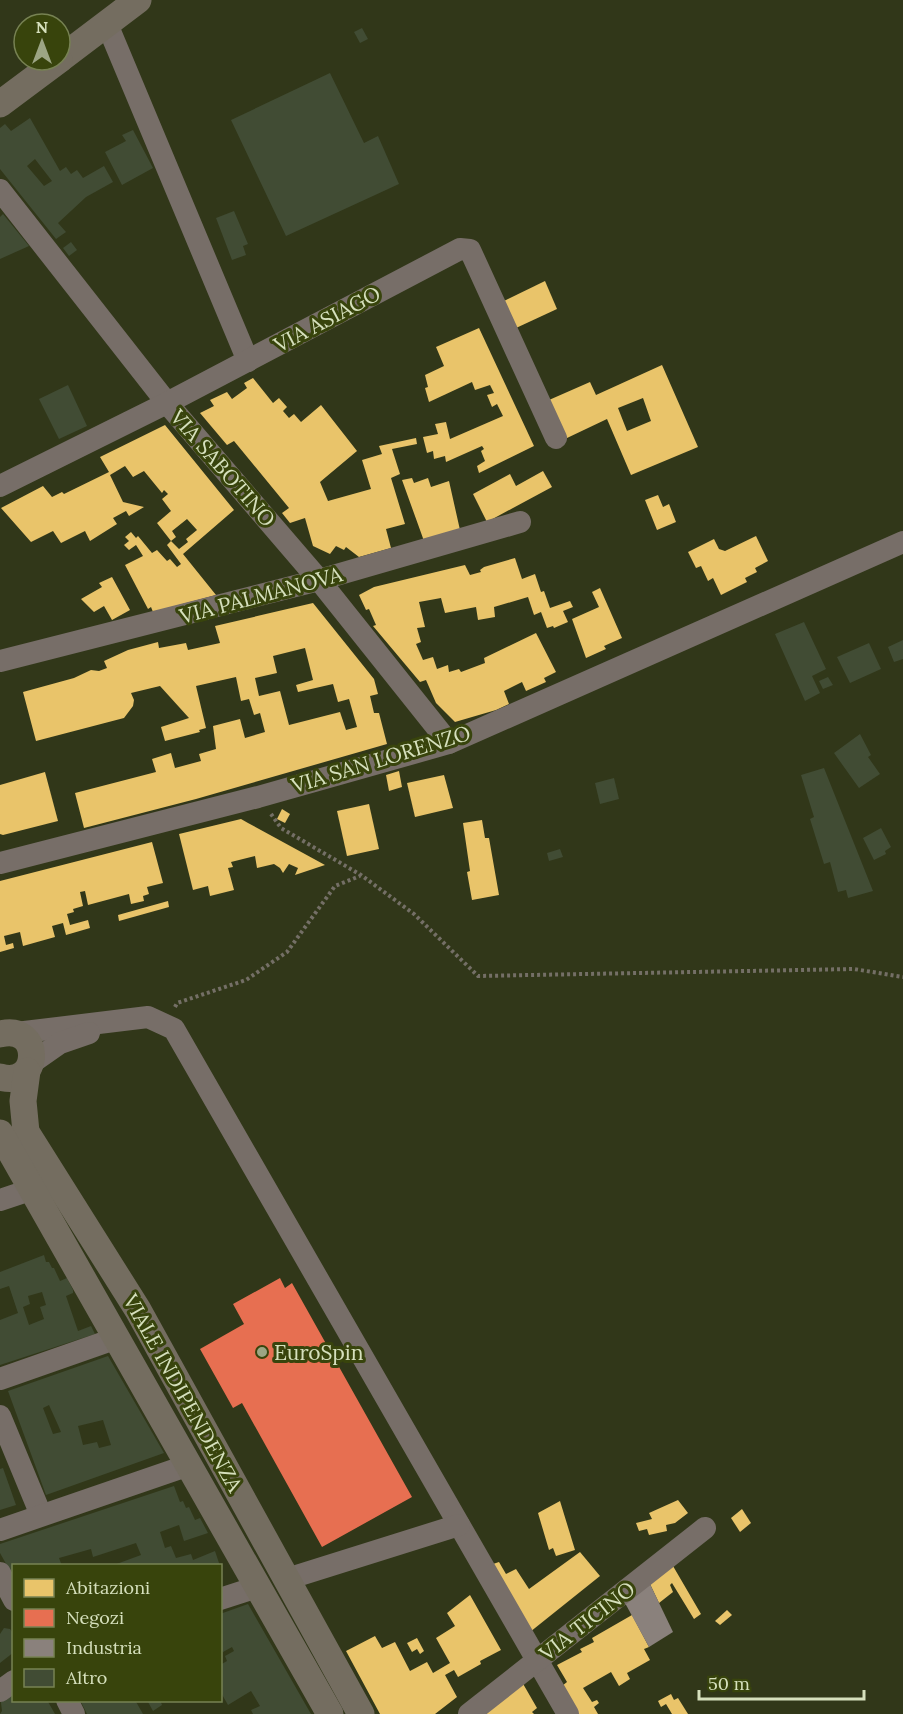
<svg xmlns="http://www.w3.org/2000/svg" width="903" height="1714" viewBox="0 0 903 1714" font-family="Lora,serif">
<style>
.homes{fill:#e9c46a;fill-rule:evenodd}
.shops{fill:#e76f51}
.industry{fill:#8a817c}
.building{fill:#414c34;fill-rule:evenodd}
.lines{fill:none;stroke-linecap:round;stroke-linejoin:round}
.path{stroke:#746f66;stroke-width:4;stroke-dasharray:3 3;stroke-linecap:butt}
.minor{stroke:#776e68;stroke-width:22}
.major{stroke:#746d60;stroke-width:27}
.poi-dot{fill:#9ca584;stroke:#38440c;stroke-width:2}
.labels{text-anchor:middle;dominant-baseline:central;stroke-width:6;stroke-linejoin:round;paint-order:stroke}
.street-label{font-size:21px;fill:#d6e0bd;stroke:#38440c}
.poi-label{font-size:21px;fill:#d6e0bd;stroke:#38440c;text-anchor:start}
</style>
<rect width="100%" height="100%" fill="#313719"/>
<!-- homes -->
<g class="homes">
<polygon points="545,281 557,309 516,328 504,301"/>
<polygon points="479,328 534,446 479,473 477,466 485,461 481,451 484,449 482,446 446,462 445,456 434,459 433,451 427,453 423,437 438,434 435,424 446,422 450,439 503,416 497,404 492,407 487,395 494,393 490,385 475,390 472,382 429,402 425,388 428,387 425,375 444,366 436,347"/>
<path d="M662,365L698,447L631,475L607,419L567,438L549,400L590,382L596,395ZM643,398L651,421L627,431L618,408Z"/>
<polygon points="253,378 273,403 279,398 287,407 283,411 289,418 294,414 301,422 321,405 357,451 320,482 328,501 371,489 362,460 382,454 379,446 416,438 417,444 392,449 400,474 391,478 405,524 386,529 391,548 359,557 346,547 344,550 336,546 330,554 313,546 305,518 290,523 282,513 289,508 234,441 227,445 200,413 214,406 210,400 227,392 232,399 247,388 244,383"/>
<polygon points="165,425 234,510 183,554 216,595 153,612 151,607 148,609 125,565 143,556 136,545 129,550 124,545 129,541 125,537 131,532 136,538 138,536 152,553 157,550 167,561 170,559 177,567 181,564 167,545 171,541 179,549 188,542 186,539 197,530 187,519 172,531 176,537 171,541 157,523 171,511 162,499 168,494 164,490 162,493 144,471 133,477 125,466 110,475 123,502 144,507 129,516 126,511 113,518 117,524 90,541 85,531 61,543 53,531 31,542 1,508 43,486 52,497 62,492 64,494 109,472 100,457"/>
<polygon points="543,471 552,487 487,522 473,494 510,474 516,486"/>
<polygon points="412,478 414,483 428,478 431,487 449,481 460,530 424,541 402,480"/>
<polygon points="658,495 663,507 669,504 676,522 657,530 645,500"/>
<polygon points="756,536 768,561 755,568 757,572 745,578 747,582 721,595 713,578 708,581 701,566 696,568 688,552 714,539 719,549 725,551"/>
<polygon points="515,558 522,579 535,574 541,592 544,591 550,608 570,601 573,607 563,611 568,622 554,628 553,626 547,628 541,612 534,615 528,597 494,607 495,617 478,620 476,607 445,613 441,598 419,602 425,627 417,628 421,642 416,644 423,660 433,657 437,669 448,665 449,672 459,669 461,672 485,663 484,658 536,633 556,672 544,678 546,682 526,691 522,682 504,691 509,704 496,710 455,722 436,703 426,680 420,682 373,626 376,625 369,609 366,610 359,595 374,587 465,565 470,575 481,572 480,570 484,567"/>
<polygon points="112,577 130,610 112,620 104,606 94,612 81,599 102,587 99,583"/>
<polygon points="600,588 622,638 604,646 606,649 586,658 572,619 599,607 592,592"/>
<path d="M313,603L374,679L378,694L370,696L374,713H379L387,744L196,799L84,828L75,793L156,772L152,759L171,753L175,768L201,761L199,754L216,749L213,726L240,719L245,738L265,732L260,713L254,715L249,699L241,701L236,677L196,686L206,728L199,730L200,732L165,741L161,727L189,718L160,686L131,693L134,700L133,706L124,718L36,741L23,692L74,678L91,670L99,671L107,668L104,661L128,650L158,642L159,648L186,643L188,650L220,643L215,626ZM305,648L313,680L296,685L298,692L333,684L338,702L349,699L357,727L346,730L340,712L289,725L280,691L259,696L255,678L277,673L273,656Z"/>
<polygon points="399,771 402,787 389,791 386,775"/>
<polygon points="45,772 58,821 3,835 0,834 0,785"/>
<polygon points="444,775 453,808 415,817 407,783"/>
<polygon points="369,804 379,849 347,856 337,811"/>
<polygon points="282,809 290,814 285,823 277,819"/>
<polygon points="241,819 248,823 325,865 295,875 298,868 289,864 283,873 280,868 274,864 257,868 255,856 231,862 233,867 228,868 234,890 210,896 208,886 193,890 179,834"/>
<polygon points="482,820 485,838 489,838 499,895 472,900 467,872 470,871 463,823"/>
<polygon points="152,842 163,883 147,887 149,894 143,896 144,901 131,904 129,894 88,905 85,891 80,892 83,906 73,909 74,912 67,914 70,925 88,920 90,928 66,935 63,923 52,926 55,937 23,946 20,932 4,936 6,945 13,943 14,948 0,952 0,881"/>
<polygon points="168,901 169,907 119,921 118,915"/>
<polygon points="678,1500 688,1513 675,1523 666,1525 667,1531 649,1535 647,1529 639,1531 636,1523 652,1519 649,1513"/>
<polygon points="560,1501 575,1550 556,1556 553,1548 549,1550 538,1513"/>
<polygon points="742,1509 751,1523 740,1532 731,1518"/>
<polygon points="580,1552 600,1576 530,1632 493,1564 499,1562 506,1574 516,1569 529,1589"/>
<polygon points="673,1566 701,1614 694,1619 672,1583 670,1585 673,1592 659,1603 650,1584"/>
<polygon points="470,1595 501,1650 480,1661 481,1664 458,1677 454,1670 445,1675 457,1697 435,1714 380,1714 346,1651 375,1636 382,1648 395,1642 410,1671 427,1662 433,1673 450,1663 436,1638 455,1626 447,1613"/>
<polygon points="727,1610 732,1615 720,1625 715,1621"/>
<polygon points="632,1615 649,1647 644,1649 650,1660 627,1673 630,1679 619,1686 611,1672 583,1688 592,1702 597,1700 599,1703 594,1707 598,1714 577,1714 562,1686 567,1682 557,1665 582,1652 580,1649 594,1642 592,1638"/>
<polygon points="417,1638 424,1651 420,1654 417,1649 412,1652 407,1643"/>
<polygon points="522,1682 537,1708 532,1712 534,1714 480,1714"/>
<polygon points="671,1694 674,1700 678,1698 688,1714 672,1714 666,1704 661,1707 658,1701"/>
</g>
<!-- shops -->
<polygon class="shops" points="280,1278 285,1288 292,1283 412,1497 322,1547 242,1403 233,1408 200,1349 244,1324 233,1304"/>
<!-- industry -->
<polygon class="industry" points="650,1584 673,1632 649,1647 625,1603"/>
<!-- building -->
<g class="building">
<polygon points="362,28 368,39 360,43 354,32"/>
<polygon points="330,73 364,143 378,136 399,184 286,236 231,120"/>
<path d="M30,118L60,171L66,167L71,174L77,170L83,178L104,166L113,182L86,197L58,223L66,232L56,239L0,169V128L5,124L11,131ZM35,159L52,181L44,186L27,166Z"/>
<polygon points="133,130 153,168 122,185 105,152 126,141 122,135"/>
<polygon points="234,211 248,244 243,246 246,255 232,260 216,218"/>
<polygon points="3,214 29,246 0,259 0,217"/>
<polygon points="71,242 77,250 69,256 63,248"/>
<polygon points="68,385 87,426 59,439 39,399"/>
<polygon points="804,622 826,669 812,676 820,693 805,701 775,634"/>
<polygon points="903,640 903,659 894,662 888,647"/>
<polygon points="869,643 881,669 850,683 837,657"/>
<polygon points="828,677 833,685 823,689 819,681"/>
<polygon points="860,734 871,755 868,757 880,774 859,788 834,753"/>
<polygon points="824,768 873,891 848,898 846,890 838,892 830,862 824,864 810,819 814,817 801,775"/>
<polygon points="614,778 619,799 600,804 595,783"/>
<polygon points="881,828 891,847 885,851 886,854 874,860 863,838"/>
<polygon points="560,849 563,857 549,861 547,853"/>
<path d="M44,1255L46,1262H49L52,1268H54L60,1281L67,1278L73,1290V1293L66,1296L78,1331L91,1326L95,1334L0,1365V1320L18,1313L9,1286L0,1289V1272ZM42,1292L46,1305L40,1307L44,1319L29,1325L23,1307L30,1304L28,1296Z"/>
<path d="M108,1356L164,1453L46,1495L8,1391ZM49,1405L58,1425L61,1432L53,1434L43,1408ZM103,1420L111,1445L99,1448L97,1442L83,1445L78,1426Z"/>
<polygon points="3,1468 16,1505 0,1510 0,1469"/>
<polygon points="174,1486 180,1502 183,1501 186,1508 189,1507 195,1520 200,1518 208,1533 184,1541 179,1525 160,1532 165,1548 171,1546 176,1558 191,1554 193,1560 215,1551 220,1566 111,1566 141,1555 136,1543 93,1557 91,1549 59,1558 62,1566 14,1566 14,1578 0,1553 0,1544"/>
<polygon points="248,1604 311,1714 253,1714 251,1710 260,1706 251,1691 228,1705 220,1691 220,1665 227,1661 225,1656 234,1651 232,1647 223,1652 220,1647 220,1614"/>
<polygon points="4,1628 10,1629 14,1634 14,1652 0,1663 0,1634"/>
<polygon points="14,1684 14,1700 47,1700 55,1714 0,1714 2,1711 0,1695"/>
<polygon points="80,1700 135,1700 143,1714 87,1714"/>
<polygon points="150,1700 160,1700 162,1705 153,1711 148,1702"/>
</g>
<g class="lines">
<!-- path -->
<g class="path">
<polyline points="271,814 281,828 361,875 414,914 478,976 854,969 903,977"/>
<polyline points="175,1007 177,1003 246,980 287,952 335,886 360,876"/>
</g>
<!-- minor -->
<g class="minor">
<polyline points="107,24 248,361"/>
<polyline points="0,190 167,403 319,580 449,743"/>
<polyline points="0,486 167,403 460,249 470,250 556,438"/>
<polyline points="0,661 319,580 520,522"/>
<polyline points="0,863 258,797 449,743 903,542"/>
<polyline points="16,1033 148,1017 174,1029 568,1714"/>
<polyline points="30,1064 60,1043 89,1033"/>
<polyline points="0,1200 33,1189"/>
<polyline points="0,1379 117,1338"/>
<polyline points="0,1416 41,1515"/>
<polyline points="0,1530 189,1465"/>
<polyline points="0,1573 14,1600"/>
<polyline points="287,1579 459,1525"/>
<polyline points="220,1599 257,1587"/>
<polyline points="0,1691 14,1681"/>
<polyline points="67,1700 74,1714"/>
<polyline points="469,1714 705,1528"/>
</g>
<!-- major -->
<g class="major">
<polyline points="60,59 138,0"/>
<polyline points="0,104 59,60"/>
<path d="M0,1034C43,1023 41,1089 0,1077"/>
<polyline points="27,1071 23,1101 26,1132 138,1310 361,1714"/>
<polyline points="0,1133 330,1714"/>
</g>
</g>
<!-- markers -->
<circle class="poi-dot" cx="262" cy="1352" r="6"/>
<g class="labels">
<!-- street labels -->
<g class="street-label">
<text transform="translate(327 319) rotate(-28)">VIA ASIAGO</text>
<text transform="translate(223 468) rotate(49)">VIA SABOTINO</text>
<text transform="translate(261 595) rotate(-15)">VIA PALMANOVA</text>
<text transform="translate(381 759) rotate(-17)">VIA SAN LORENZO</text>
<text transform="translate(183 1393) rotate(61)">VIALE INDIPENDENZA</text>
<text transform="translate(587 1621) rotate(-38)">VIA TICINO</text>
</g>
<!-- poi labels -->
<g class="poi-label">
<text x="274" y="1352">EuroSpin</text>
</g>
</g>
<!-- legend -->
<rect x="12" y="1564" width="210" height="138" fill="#38440c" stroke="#778253" stroke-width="1.5"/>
<rect x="24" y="1579" width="30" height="18" fill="#e9c46a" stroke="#778253" stroke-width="1.5"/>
<text x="66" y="1594" font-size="18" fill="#d6e0bd">Abitazioni</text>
<rect x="24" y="1609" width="30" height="18" fill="#e76f51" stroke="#778253" stroke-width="1.5"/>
<text x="66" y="1624" font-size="18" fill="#d6e0bd">Negozi</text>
<rect x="24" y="1639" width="30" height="18" fill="#8a817c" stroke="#778253" stroke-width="1.5"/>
<text x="66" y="1654" font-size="18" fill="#d6e0bd">Industria</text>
<rect x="24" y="1669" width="30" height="18" fill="#414c34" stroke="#778253" stroke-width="1.5"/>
<text x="66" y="1684" font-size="18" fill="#d6e0bd">Altro</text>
<!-- north arrow -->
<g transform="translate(42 42)"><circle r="28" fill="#38440c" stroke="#778253" stroke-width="1.5"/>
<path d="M0-4.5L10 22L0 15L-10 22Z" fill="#9ca584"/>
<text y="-9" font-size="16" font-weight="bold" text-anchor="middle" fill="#d6e0bd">N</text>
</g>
<!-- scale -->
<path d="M699 1690v9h165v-9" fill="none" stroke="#d6e0bd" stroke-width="3"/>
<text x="708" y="1690" font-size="18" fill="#d6e0bd" stroke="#38440c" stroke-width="4.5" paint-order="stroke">50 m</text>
</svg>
